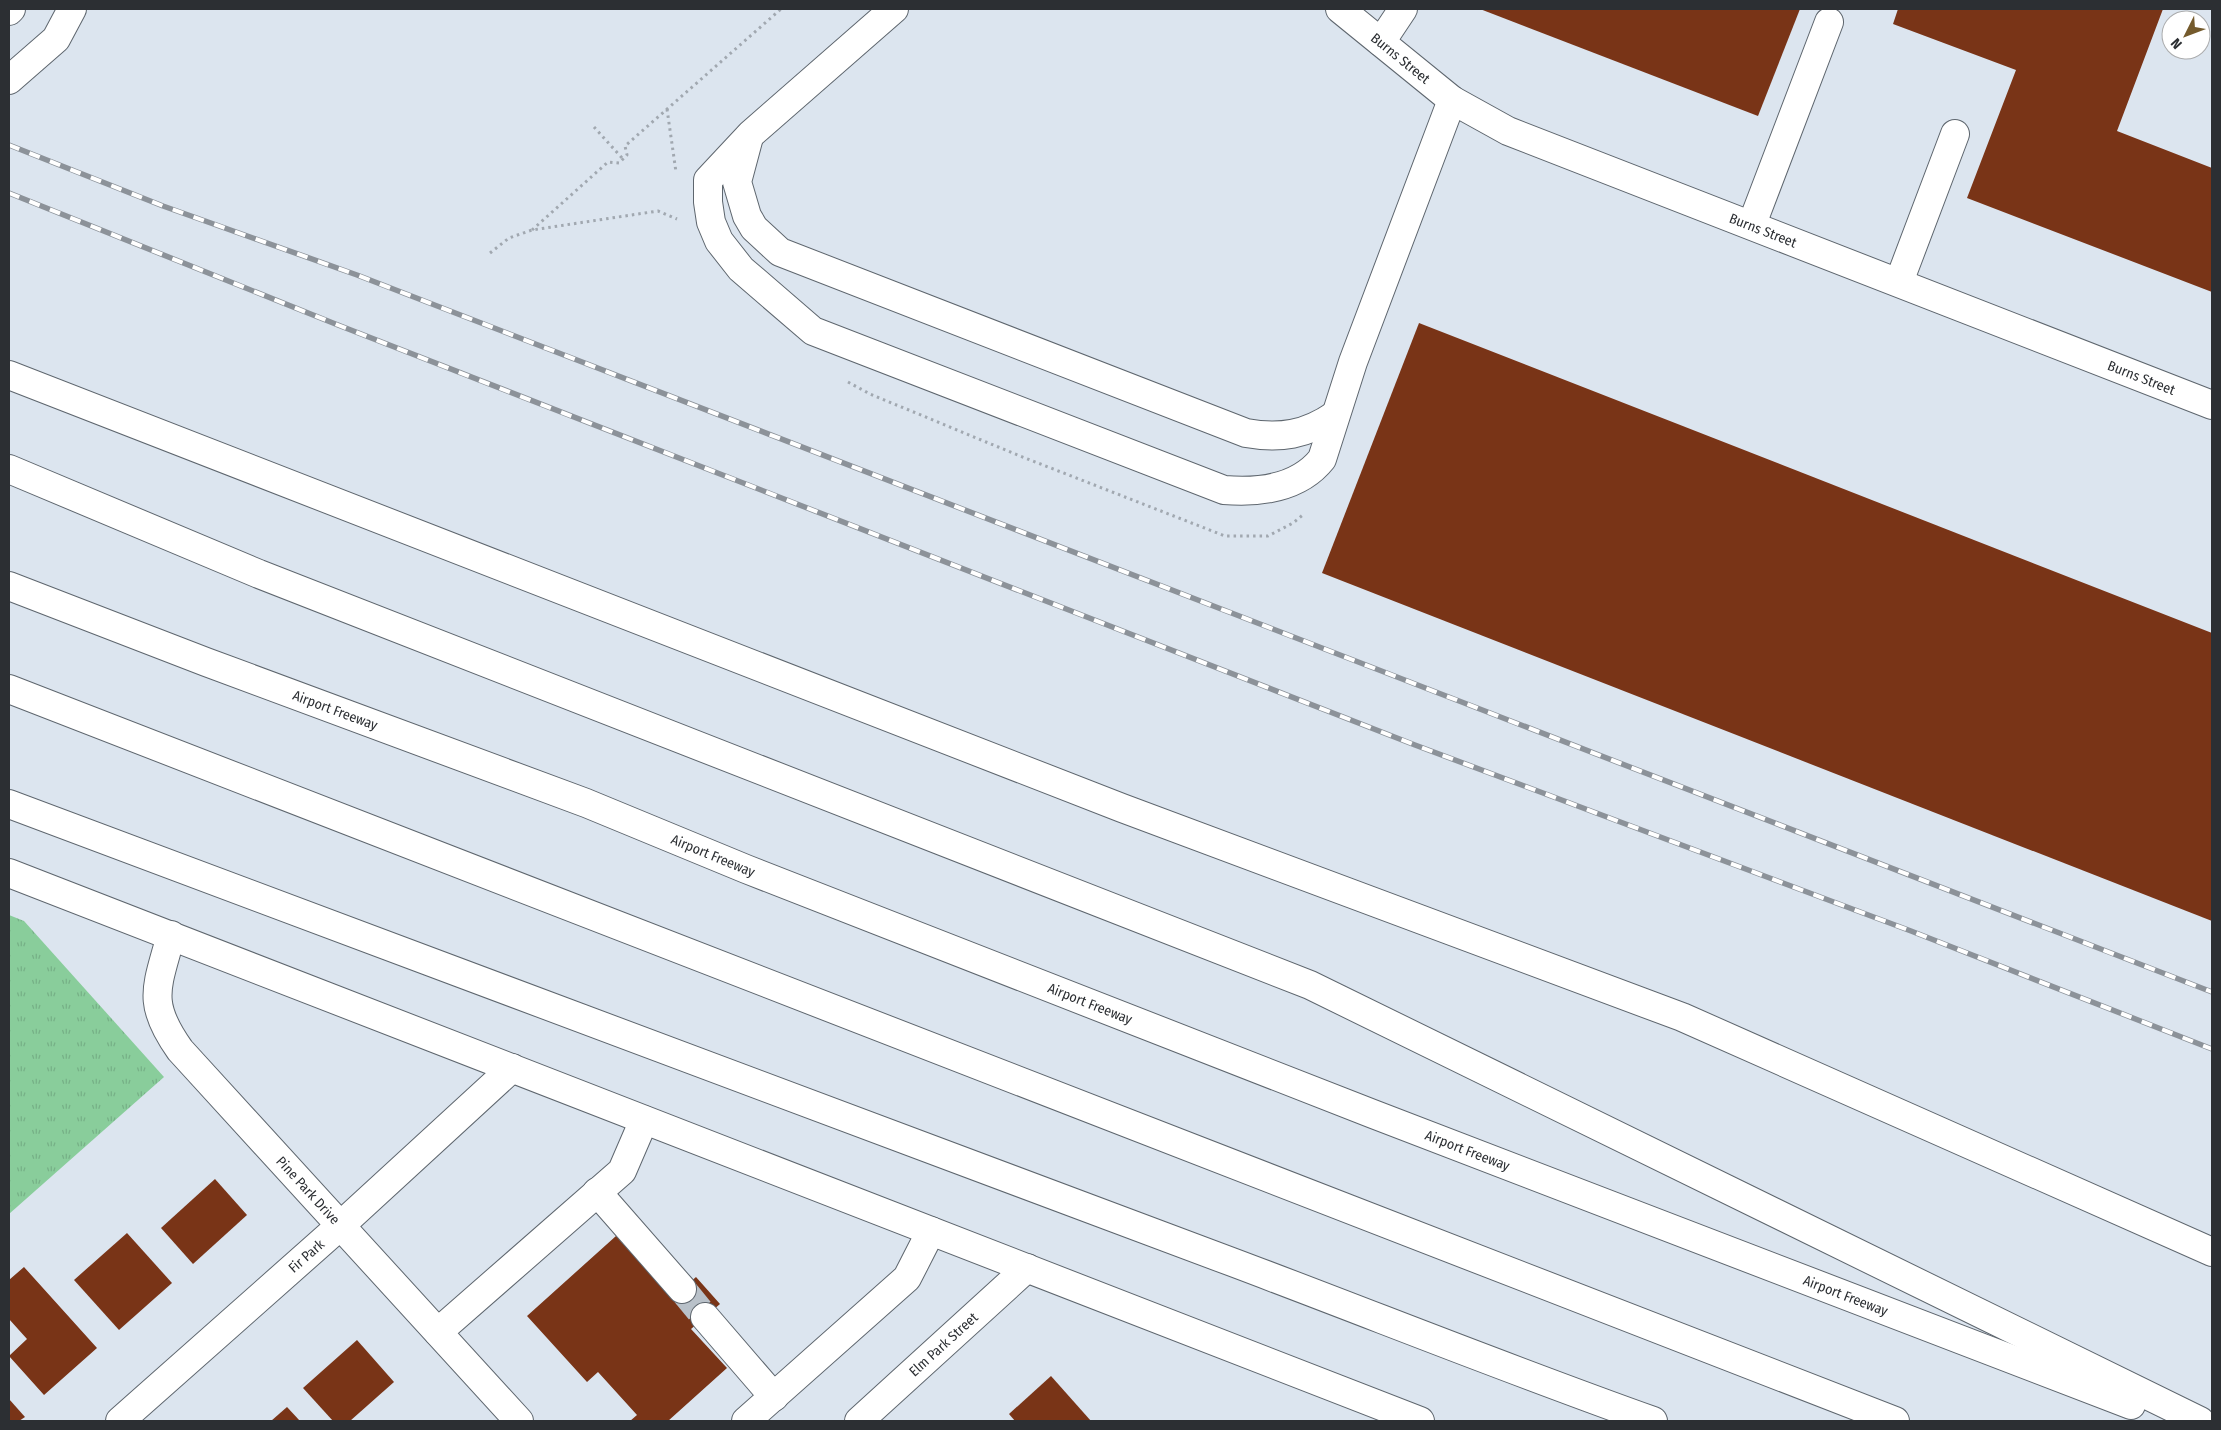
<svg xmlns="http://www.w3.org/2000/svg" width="2221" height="1430" viewBox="0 0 2221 1430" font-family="'Fira Sans Condensed',sans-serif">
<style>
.grass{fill:url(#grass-tufts)}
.building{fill:#793417}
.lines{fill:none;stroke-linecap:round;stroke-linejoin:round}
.minor-tunnel{stroke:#b9c1c9;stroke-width:28;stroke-dasharray:28 14;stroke-linecap:butt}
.minor-casing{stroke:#5e666e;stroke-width:30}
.major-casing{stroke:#5e666e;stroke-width:30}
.highway-casing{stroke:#5e666e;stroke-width:30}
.path{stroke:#a1a8b0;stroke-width:3;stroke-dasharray:2.5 4;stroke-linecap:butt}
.minor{stroke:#fff;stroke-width:28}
.major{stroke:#fff;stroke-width:28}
.highway{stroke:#fff;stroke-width:28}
.rail-casing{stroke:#8c9299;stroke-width:5.5}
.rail{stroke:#fff;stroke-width:4;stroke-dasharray:11;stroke-linecap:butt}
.labels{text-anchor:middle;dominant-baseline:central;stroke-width:5;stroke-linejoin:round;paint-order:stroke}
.street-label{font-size:14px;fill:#2c2f33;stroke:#fff}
</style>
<defs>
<pattern id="grass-tufts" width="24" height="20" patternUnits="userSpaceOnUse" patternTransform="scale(1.25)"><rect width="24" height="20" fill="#89cd9b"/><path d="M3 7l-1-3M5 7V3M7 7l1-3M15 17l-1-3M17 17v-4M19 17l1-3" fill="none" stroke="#76b086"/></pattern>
</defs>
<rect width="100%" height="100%" fill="#dce5ef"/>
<!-- grass -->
<polygon class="grass" points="9,915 24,921 164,1077 9,1214"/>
<!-- building -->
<g class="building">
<polygon points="1480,9 1800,9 1758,116"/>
<polygon points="1898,9 2163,9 2117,131 2212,168 2212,292 1967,198 2016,70 1893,24"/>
<polygon points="1419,323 2212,633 2212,921 1322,573"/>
<polygon points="215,1179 247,1215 193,1264 161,1228"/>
<polygon points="127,1233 172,1283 119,1330 74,1280"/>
<polygon points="616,1236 672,1298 696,1277 720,1304 691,1329 727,1368 668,1421 630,1421 637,1415 598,1372 587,1382 527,1316"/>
<polygon points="24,1267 97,1348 44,1395 9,1356 27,1339 9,1319 9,1280"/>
<polygon points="357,1340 394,1382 350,1421 333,1421 303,1388"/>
<polygon points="1051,1376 1091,1421 1015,1421 1009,1414"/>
<polygon points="9,1399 25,1417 19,1421 9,1421"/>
<polygon points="287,1407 300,1421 271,1421"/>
</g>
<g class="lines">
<!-- minor-tunnel -->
<polyline class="minor-tunnel" points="682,1289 705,1317"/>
<defs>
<g id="minor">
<path d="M894,9L751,134L708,180V202L711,222L719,241L741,269L813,331L1224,490C1259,493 1299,488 1322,459L1353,362L1452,100"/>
<path id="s1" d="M1340,9L1452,100L1508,131L2212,405"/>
<polyline points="1381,42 1403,9"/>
<path d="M749,137L737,182L747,216L754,228L780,252L1246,433C1280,439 1306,435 1335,415"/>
<polyline points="1752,224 1829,22"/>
<polyline points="1899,282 1955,134"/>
<path id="s2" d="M171,935C157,988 146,1002 180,1050L519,1421"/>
<polyline points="597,1192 682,1289"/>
<polyline points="705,1317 774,1397"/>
<polyline points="438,1332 622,1171 644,1120"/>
<path id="s3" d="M120,1421L340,1226L512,1068"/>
<polyline points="746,1421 907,1278 931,1231"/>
<path id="s4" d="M859,1421L1027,1268"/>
</g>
<g id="major">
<polyline points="9,11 11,9"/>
<polyline points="9,80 56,39 72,9"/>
<polyline points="9,873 1420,1421"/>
</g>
<g id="highway">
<polyline points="9,375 1122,808 1682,1017 2212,1252"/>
<polyline points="9,469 259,574 1310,985 2200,1421"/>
<path id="s5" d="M9,586L206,662L586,803L746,869L1373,1114L2131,1405"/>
<polyline points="9,689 1895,1421"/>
<path d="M9,804C416,958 824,1110 1232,1262C1373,1315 1512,1371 1653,1421"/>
</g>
</defs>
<!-- minor casing -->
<use href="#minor" class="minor-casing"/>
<!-- major casing -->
<use href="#major" class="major-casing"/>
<!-- highway casing -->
<use href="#highway" class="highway-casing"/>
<!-- path -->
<g class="path">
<polyline points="667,109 676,172"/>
<polyline points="594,127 623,159"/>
<polyline points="532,230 608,162 619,163 627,155 625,146 781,9"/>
<polyline points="490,253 509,238 532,230 658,211 677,219"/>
<polyline points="848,382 870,394 1020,456 1225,536 1268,536 1293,523 1304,514"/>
</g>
<!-- minor -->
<use href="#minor" class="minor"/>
<!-- major -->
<use href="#major" class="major"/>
<!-- highway -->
<use href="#highway" class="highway"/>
<defs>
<g id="rail">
<polyline points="9,145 163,206 357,275 2212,992"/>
<polyline points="9,193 338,325 1415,745 1911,931 2212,1049"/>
</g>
</defs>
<!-- rail casing -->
<use href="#rail" class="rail-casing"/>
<!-- rail -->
<use href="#rail" class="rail"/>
</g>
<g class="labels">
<!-- street labels -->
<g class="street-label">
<text stroke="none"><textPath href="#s1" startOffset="78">Burns Street</textPath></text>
<text stroke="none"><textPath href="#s1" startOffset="482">Burns Street</textPath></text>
<text stroke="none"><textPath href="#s1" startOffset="888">Burns Street</textPath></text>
<text stroke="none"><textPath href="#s5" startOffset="349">Airport Freeway</textPath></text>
<text stroke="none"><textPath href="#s5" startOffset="754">Airport Freeway</textPath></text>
<text stroke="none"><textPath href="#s5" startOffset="1159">Airport Freeway</textPath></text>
<text stroke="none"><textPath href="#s5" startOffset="1564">Airport Freeway</textPath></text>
<text stroke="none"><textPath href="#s2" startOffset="312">Pine Park Drive</textPath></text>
<text stroke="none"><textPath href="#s3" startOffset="249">Fir Park</textPath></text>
<text stroke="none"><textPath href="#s5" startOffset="1969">Airport Freeway</textPath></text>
<text stroke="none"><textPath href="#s4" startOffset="114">Elm Park Street</textPath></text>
</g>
</g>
<!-- border -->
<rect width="2221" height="1430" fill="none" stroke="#2c2f33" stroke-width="20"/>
<!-- north arrow -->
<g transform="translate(2186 35) rotate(228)"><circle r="24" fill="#ffffff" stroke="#abacad"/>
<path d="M0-4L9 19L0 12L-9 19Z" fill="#745a2c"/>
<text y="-8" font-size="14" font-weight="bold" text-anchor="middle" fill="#2c2f33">N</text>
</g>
</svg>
